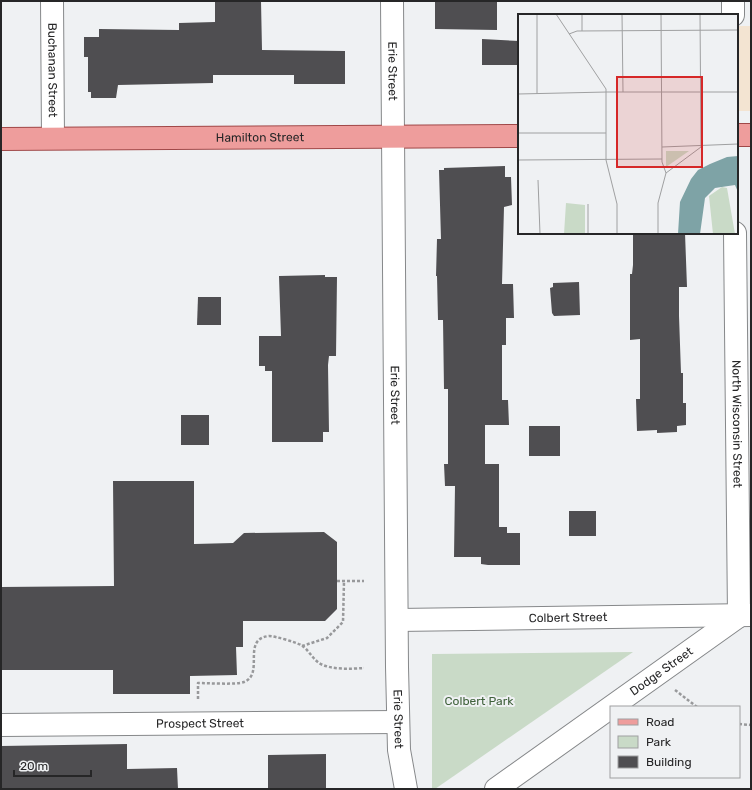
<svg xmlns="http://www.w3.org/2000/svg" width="752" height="790" viewBox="0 0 752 790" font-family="Rubik,sans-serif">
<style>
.commercial{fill:#f3e4d2}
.green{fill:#c9dac7}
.building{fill:#4f4e51}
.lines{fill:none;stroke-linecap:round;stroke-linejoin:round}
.minor-casing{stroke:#86888a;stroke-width:24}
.primary-casing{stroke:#a04848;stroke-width:24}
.path{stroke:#98999b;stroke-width:2.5;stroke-dasharray:3 2;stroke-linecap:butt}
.minor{stroke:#fff;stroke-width:22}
.primary{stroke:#ee9d9c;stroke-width:22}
.labels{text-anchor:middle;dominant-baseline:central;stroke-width:4;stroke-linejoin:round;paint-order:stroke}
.street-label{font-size:12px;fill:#262627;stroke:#eff1f3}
.park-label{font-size:12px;fill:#3f613b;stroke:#eff1f3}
.inset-road{fill:none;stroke:#9fa0a1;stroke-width:1}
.view{fill:#d62828;fill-opacity:0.15;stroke:#d62828;stroke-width:2}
.inset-edge{fill:none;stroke:#262627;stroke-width:2}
</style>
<rect width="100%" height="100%" fill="#eff1f3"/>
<!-- commercial -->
<rect class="commercial" x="737" y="26" width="14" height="85"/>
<!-- green -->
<polygon class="green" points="633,652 435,789 432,789 432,654"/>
<!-- building -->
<g class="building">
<polygon points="215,1 261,1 262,50 345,51 345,84 294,84 294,75 213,75 213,83 118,85 116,98 91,98 91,92 88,92 88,57 84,57 84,37 99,37 99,29 179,30 179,23 215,22"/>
<polygon points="435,1 497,1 497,30 435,29"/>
<polygon points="482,39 519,41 519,65 482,65"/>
<polygon points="505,166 505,177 511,177 512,205 504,207 502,284 513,284 514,318 506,318 506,345 502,345 502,400 508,400 509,425 485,425 485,464 499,464 499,527 507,527 507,533 520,533 520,565 488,565 481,564 481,557 454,557 455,486 445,486 444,464 448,464 448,389 444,389 443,320 438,320 437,276 436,276 437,239 441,239 439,170 444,170 444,168"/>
<polygon points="633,233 685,233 687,287 679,287 679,316 681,373 683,373 683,403 686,403 686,425 677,426 677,432 657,433 657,430 637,431 636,399 640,399 640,339 630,340 630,274 632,274 633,265"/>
<polygon points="325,275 325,277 337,277 336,356 329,356 328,365 329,432 323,432 323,442 272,442 272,371 265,371 265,366 259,366 259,336 281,336 279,276"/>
<polygon points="579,282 580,315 554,316 552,313 550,288 553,287 553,283"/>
<polygon points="198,297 221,297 221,325 197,325"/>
<rect x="181" y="415" width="28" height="30"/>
<rect x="529" y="426" width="31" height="30"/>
<polygon points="113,481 194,481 194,544 233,543 244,533 324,532 337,542 337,609 325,621 243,621 243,647 236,647 237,675 190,676 190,694 113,694 113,670 1,670 1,587 114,586"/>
<rect x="569" y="511" width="27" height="25"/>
<polygon points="127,744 127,769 177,768 178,789 1,789 1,746"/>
<polygon points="326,754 326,789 268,789 268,755"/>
</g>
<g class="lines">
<defs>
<g id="minor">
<path id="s1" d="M52,1L53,138"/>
<path id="s2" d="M392,1L397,667L399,750L406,789"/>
<polyline points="733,1 733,15"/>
<path id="s3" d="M735,233L739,616"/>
<path id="s4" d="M397,620L751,615"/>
<path id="s5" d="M1,725L398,722"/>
<path id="s6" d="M496,789L739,616"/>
</g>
<g id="primary">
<polyline points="737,135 751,135"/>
<path id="s7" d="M1,139L519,136"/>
</g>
</defs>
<!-- minor casing -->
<use href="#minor" class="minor-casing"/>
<!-- primary casing -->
<use href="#primary" class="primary-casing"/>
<!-- path -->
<g class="path">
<polyline points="337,581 364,581"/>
<polyline points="302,646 327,638 343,622 344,581"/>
<polyline points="675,690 697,707"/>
<path d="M198,699V683C208,683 237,685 244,682C265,674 241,639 269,636C275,636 295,642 301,645C308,649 312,658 319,663C330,670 351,669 364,668"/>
<polyline points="739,724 751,725"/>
</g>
<!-- minor -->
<use href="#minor" class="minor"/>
<!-- primary -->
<use href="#primary" class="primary"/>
</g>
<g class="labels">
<!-- street labels -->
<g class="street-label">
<text stroke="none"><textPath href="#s1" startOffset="69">Buchanan Street</textPath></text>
<text stroke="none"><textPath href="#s2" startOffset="70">Erie Street</textPath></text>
<text stroke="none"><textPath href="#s7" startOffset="259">Hamilton Street</textPath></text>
<text stroke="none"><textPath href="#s2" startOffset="394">Erie Street</textPath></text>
<text stroke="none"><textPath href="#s3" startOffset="191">North Wisconsin Street</textPath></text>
<text stroke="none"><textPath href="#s4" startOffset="171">Colbert Street</textPath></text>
<text stroke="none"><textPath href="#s6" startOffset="203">Dodge Street</textPath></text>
<text stroke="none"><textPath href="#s2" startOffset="718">Erie Street</textPath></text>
<text stroke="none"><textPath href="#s5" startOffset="199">Prospect Street</textPath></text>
</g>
<!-- park labels -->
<g class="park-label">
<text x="479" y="701">Colbert Park</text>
</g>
</g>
<!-- overview -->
<g transform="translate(518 14)">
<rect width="220" height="220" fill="#eff1f3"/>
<path d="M148,137H171L148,153ZM204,173L209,174L217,220H195L191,182ZM48,189L67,191V220H46Z" fill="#c9dac7"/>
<path d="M220,142V178L217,171L197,174L187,184L182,220H160L162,188L173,165L180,156L192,150L209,143Z" fill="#7ea3a6"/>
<path class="inset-road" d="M19,0V80M38,0L88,75V146L99,190V220M64,0V17M104,0L105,78M143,0L144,148L148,159M182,0L183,133M51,20L59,17L220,16M89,78H220M0,80L89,78M0,119H88M144,133L220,130M0,146L144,145M20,166L22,220M70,190V220M140,220V189L148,159L183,133"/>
<path class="view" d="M99,63H184V153H99Z"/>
<rect width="220" height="220" class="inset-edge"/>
</g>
<!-- border -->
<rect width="752" height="790" fill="none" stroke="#262627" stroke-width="4"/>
<!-- legend -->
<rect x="610" y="706" width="130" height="72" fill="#eff1f3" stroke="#9fa0a1"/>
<rect x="618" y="719" width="20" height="6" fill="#ee9d9c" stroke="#9fa0a1"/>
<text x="646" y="726" font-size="12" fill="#262627">Road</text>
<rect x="618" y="736" width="20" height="12" fill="#c9dac7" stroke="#9fa0a1"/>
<text x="646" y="746" font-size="12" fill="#262627">Park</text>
<rect x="618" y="756" width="20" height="12" fill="#4f4e51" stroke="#9fa0a1"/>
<text x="646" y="766" font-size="12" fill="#262627">Building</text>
<!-- scale -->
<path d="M14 770v6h77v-6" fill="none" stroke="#262627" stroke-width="2"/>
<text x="20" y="770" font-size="12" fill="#262627" stroke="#eff1f3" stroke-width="3" paint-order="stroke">20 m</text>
</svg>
